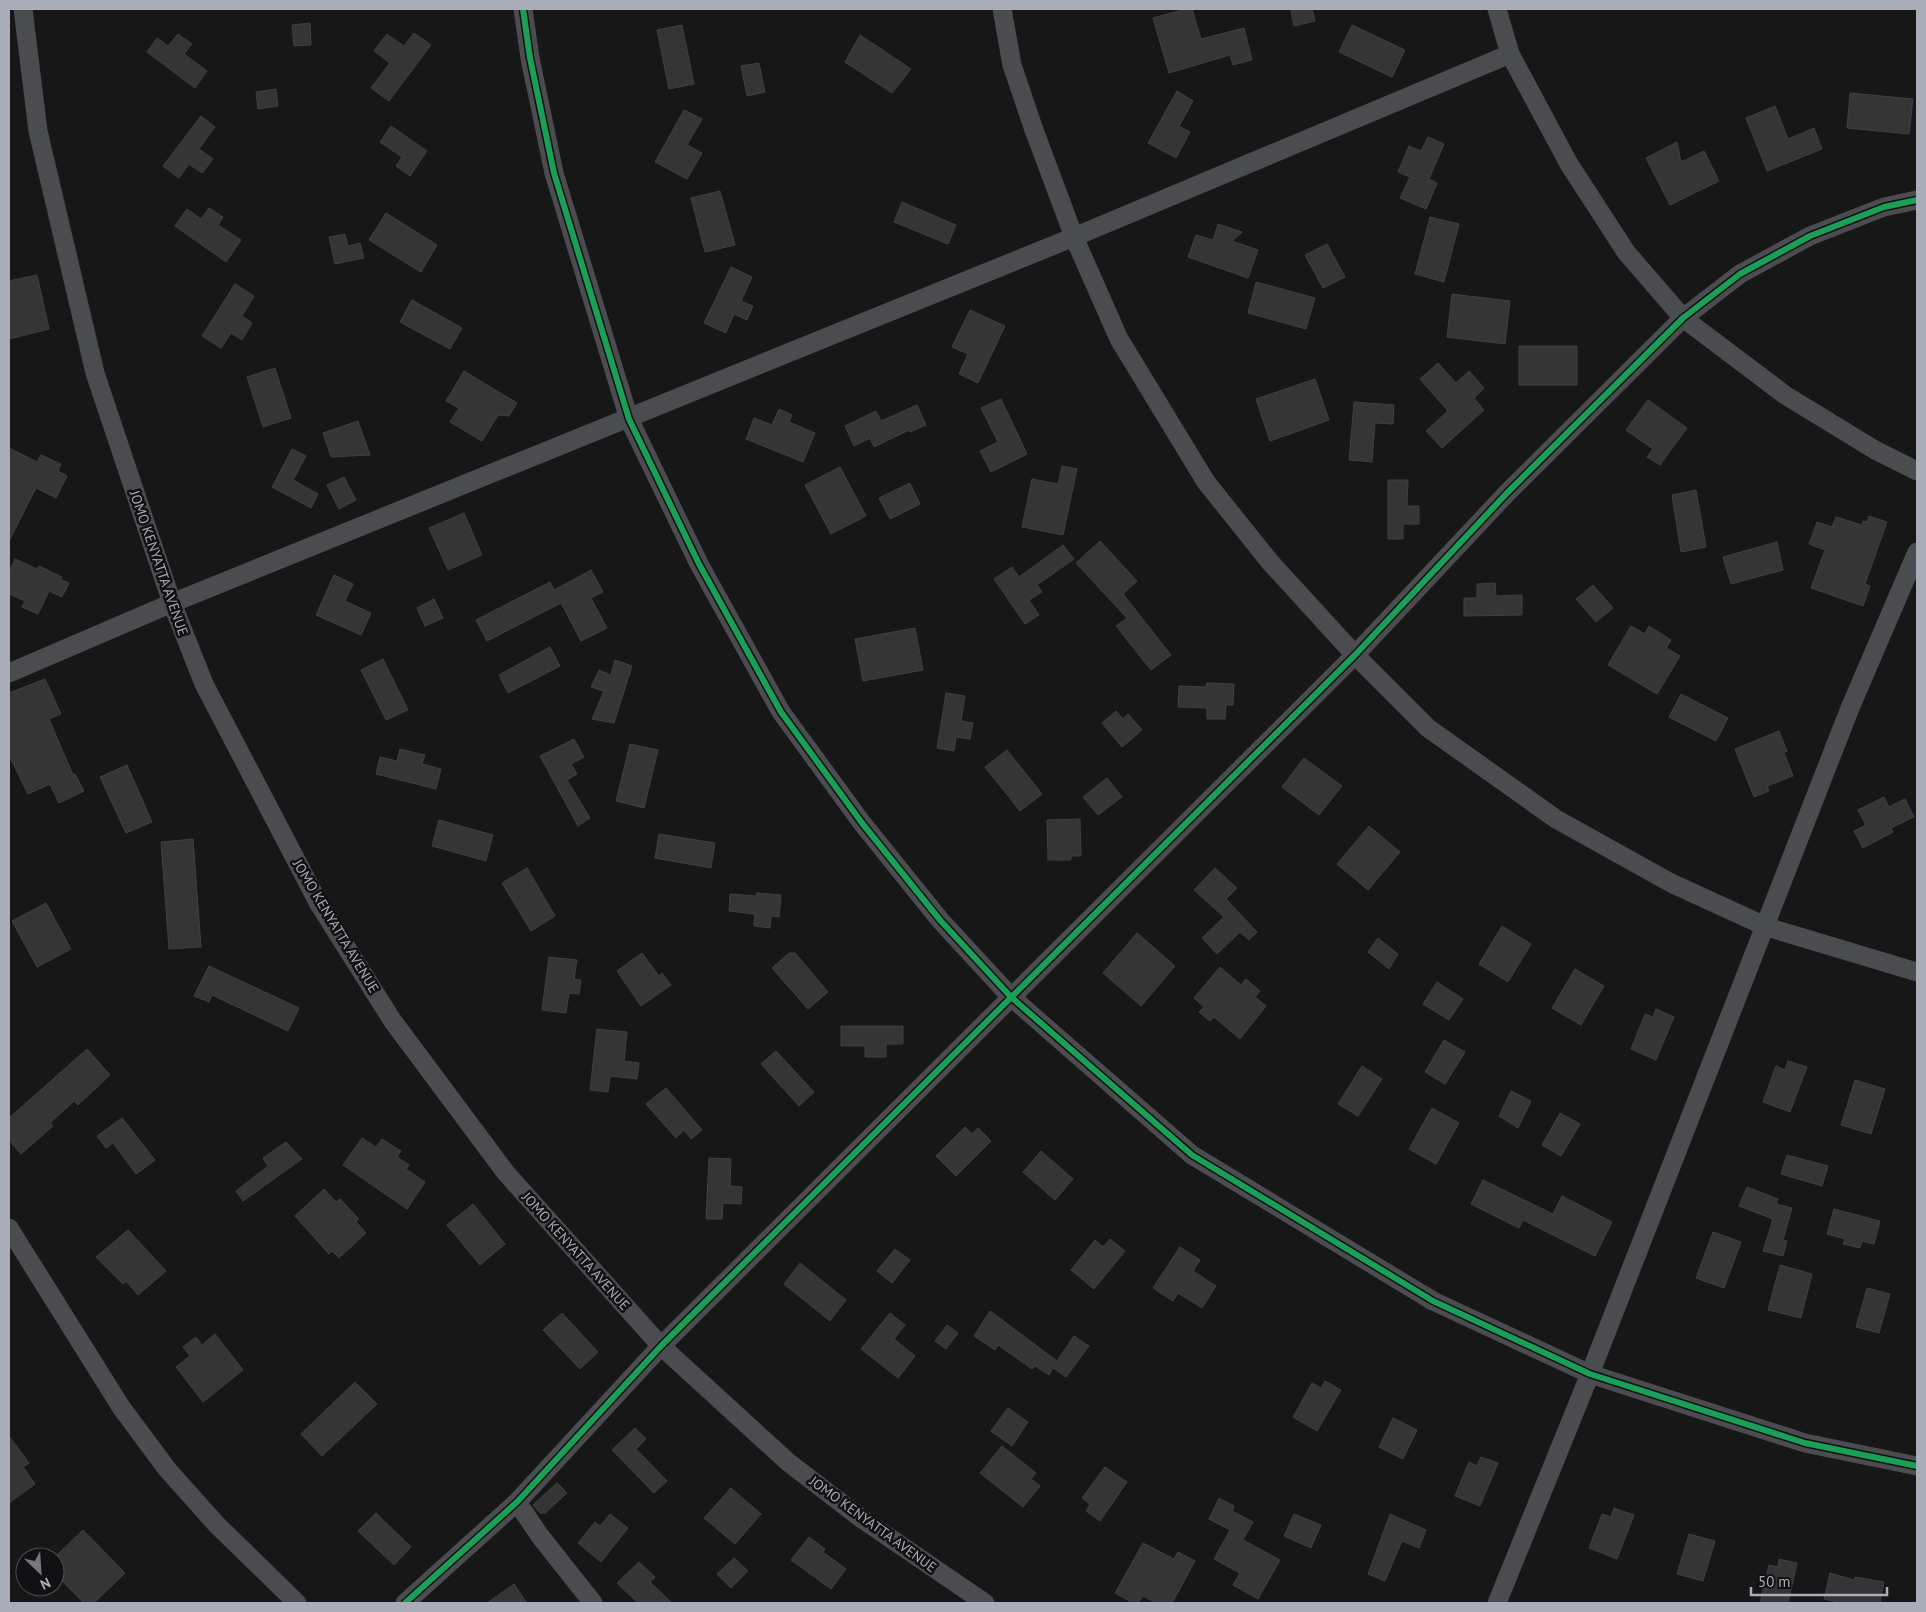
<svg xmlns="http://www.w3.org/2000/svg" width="1926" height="1612" viewBox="0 0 1926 1612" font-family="'PT Sans',sans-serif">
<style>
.building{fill:#353536;stroke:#3f4043}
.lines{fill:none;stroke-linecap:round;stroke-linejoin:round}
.minor{stroke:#4b4c50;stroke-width:19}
.cycleway-casing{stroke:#111113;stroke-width:9}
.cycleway{stroke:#1a9f57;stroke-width:6}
.labels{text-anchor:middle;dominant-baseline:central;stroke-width:5;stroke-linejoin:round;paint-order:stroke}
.street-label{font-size:14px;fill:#a8adb8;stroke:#111113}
</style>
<rect width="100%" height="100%" fill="#171717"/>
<!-- building -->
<g class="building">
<polygon points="1186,9 1192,9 1201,39 1244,28 1252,60 1233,65 1230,55 1169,73 1153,18"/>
<polygon points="1300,9 1312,9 1315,21 1294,26 1291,11"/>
<polygon points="310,23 311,45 294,46 292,25"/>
<polygon points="682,25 694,84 669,89 657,30"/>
<polygon points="1352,25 1405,50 1392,77 1339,52"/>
<polygon points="414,33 431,45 389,101 371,88 390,63 374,51 387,34 404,46"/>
<polygon points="178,34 192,44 184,54 207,71 195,88 147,52 157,38 168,46"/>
<polygon points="860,35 911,69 892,93 845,62"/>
<polygon points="759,63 765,92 747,96 741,66"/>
<polygon points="276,89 278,106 258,109 256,92"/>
<polygon points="1177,91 1193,101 1179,126 1190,132 1176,158 1148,143"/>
<polygon points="1850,93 1913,99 1909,134 1847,128"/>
<polygon points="1775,106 1788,139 1814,128 1822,149 1767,171 1746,118"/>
<polygon points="684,110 702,119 687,145 702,153 687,179 655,162"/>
<polygon points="201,116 215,127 199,149 213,159 202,173 189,164 179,178 163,166"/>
<polygon points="391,126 427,151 410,176 396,166 402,157 380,142"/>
<polygon points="1428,137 1444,144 1429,179 1437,183 1426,209 1400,198 1410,177 1398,172 1409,146 1421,151"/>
<polygon points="1677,142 1681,162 1704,151 1719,181 1670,205 1646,158"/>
<polygon points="720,191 735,245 705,252 691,198"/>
<polygon points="902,202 956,225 948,244 894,222"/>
<polygon points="209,208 223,217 218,225 241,240 226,262 175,226 187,209 201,219"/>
<polygon points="386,213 437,245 421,272 369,240"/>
<polygon points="1430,217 1459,224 1444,282 1415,274"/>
<polygon points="1218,224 1242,232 1232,241 1258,250 1248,278 1188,257 1196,235 1213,240"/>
<polygon points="345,234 348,246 360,243 364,258 335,264 329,237"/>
<polygon points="1327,244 1345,277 1323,288 1305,255"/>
<polygon points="731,267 752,277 741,301 753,306 747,320 734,314 726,333 704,323"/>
<polygon points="37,275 49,329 9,339 9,281"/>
<polygon points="1256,282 1315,298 1306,329 1248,313"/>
<polygon points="235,284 254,296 242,316 252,323 242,340 231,333 221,348 202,336"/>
<polygon points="1452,294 1510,301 1505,344 1447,337"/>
<polygon points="412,300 462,328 450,349 400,322"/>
<polygon points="970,310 1005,326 978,383 959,374 968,354 952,347"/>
<rect x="1519" y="346" width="58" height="39"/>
<polygon points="1438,363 1456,383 1469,371 1484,388 1474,398 1484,410 1442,448 1426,431 1448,411 1420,379"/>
<polygon points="275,368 291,418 263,427 247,377"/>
<polygon points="464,371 517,403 509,416 498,415 482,441 450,422 459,408 446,401"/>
<polygon points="1315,379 1329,420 1270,441 1256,399"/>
<polygon points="1001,399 1027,454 991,472 980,451 998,442 981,408"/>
<polygon points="1648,400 1687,428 1660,465 1647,457 1653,449 1626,430"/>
<polygon points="1354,402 1394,405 1393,424 1375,423 1372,462 1349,460"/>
<polygon points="917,405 926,425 910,432 909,430 874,447 870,438 854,446 845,426 876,411 881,421"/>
<polygon points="779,409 792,415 789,422 815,433 803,462 746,439 754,418 772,425"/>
<polygon points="358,421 370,455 331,457 323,433"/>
<polygon points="9,448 37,462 41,455 61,464 58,471 67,476 56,498 36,488 9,541"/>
<polygon points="292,449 306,456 293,480 318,494 311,508 272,487"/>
<polygon points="1062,466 1077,469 1063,535 1022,527 1032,479 1058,484"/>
<polygon points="840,467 866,516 831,534 805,485"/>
<polygon points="344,477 356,500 339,509 327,485"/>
<polygon points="1388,480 1408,480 1407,506 1419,506 1419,524 1403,524 1403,539 1388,539"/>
<polygon points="910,483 920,504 890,519 879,498"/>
<polygon points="1696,490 1706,547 1681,552 1672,495"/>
<polygon points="464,513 482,555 448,570 429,528"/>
<polygon points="1869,516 1887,522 1865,584 1870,586 1863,606 1811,588 1825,550 1809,544 1817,522 1832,527 1836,517 1862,525 1863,521 1867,522"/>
<polygon points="1100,541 1137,581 1123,594 1171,655 1151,670 1116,626 1127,618 1076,563"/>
<polygon points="1777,542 1783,570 1731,584 1723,557"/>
<polygon points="1063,545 1074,559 1037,585 1042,592 1029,600 1039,615 1025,624 994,579 1012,567 1019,577"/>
<polygon points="15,559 37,569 39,566 62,577 60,579 69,583 62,597 49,591 38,614 22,607 25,601 9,594 9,573"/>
<polygon points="591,570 603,592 591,598 607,628 581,641 561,603 487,641 476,620 550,582 554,590"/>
<polygon points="334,575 353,584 345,601 371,613 361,635 316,615"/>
<polygon points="1495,583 1496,596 1522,595 1522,615 1464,616 1464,598 1477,598 1477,584"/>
<polygon points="1593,585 1613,608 1596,622 1576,599"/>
<polygon points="434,599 443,618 425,626 417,608"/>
<polygon points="1631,626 1645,634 1649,626 1671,640 1666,648 1680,656 1657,694 1608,665"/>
<polygon points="915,628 923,670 863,681 855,639"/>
<polygon points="550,647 560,666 508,693 499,675"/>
<polygon points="383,659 408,710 386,720 361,670"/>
<polygon points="615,660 632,666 614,723 592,719 604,691 591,687 599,670 611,675"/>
<polygon points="45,679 61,714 49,719 73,775 75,774 84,791 59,803 50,784 28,794 9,755 9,693"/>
<polygon points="1207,683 1234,684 1233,705 1226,705 1225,719 1207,719 1207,708 1178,707 1179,686 1206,687"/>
<polygon points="946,693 965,696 961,721 973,723 970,739 956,737 954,751 937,748"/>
<polygon points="1681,694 1728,718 1716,741 1669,717"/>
<polygon points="1116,711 1123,719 1128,714 1142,730 1122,747 1102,723"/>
<polygon points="1779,731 1787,751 1784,753 1793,776 1767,786 1769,791 1754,797 1735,749"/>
<polygon points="574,739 584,757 571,764 577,774 567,780 590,818 578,826 540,756"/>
<polygon points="630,744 658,750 644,808 616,801"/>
<polygon points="400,749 425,755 422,764 441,769 436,789 376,774 380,757 397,761"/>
<polygon points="1007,750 1042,794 1020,811 985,767"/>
<polygon points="1304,758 1342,786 1319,815 1282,787"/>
<polygon points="127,765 152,822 126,833 100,777"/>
<polygon points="1107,778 1122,797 1098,815 1083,797"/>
<polygon points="1884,797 1889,807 1905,799 1914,817 1891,828 1893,832 1863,848 1854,831 1866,825 1858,810"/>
<polygon points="1080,819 1081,856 1071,856 1071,860 1048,860 1047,820"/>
<polygon points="439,820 493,835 486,861 432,846"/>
<polygon points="1369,826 1400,852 1368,890 1337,864"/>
<polygon points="659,834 715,843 711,868 655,858"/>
<polygon points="193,839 201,947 169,949 161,842"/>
<polygon points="527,868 555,916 531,931 502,883"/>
<polygon points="1215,868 1237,888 1226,899 1257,932 1249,940 1240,932 1217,954 1202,938 1224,917 1194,890"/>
<polygon points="757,893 781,895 779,917 771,916 770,928 754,926 755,914 729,911 730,894 756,896"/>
<polygon points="46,903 71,949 37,967 12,921"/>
<polygon points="1502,926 1531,944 1508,982 1479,964"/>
<polygon points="1137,933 1175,966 1141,1006 1103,973"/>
<polygon points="1378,938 1398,954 1389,969 1368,952"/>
<polygon points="642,953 659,976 662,973 671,985 641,1006 617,971"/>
<polygon points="789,953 795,953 828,992 808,1009 772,968"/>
<polygon points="549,957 577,960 574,979 581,980 579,994 569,993 566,1013 542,1010"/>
<polygon points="209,966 299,1008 288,1031 212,995 209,1002 194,996"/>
<polygon points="1220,967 1241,985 1246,979 1260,991 1255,997 1266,1006 1240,1039 1214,1017 1210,1021 1199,1012 1204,1007 1194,998"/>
<polygon points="1575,969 1604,986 1581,1025 1552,1008"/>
<polygon points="1437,982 1463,999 1449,1020 1423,1004"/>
<polygon points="1656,1009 1674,1017 1656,1060 1631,1049 1645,1014 1653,1017"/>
<polygon points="841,1026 903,1026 903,1044 886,1044 886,1057 865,1057 865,1046 841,1046"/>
<polygon points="597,1029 627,1032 624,1061 639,1063 637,1079 610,1076 608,1092 590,1090"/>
<polygon points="1444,1040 1465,1052 1445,1084 1425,1072"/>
<polygon points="87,1049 110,1075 78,1105 74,1101 50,1123 53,1126 21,1154 9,1140 9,1118"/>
<polygon points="776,1051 814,1092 799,1106 761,1064"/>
<polygon points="1788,1061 1807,1067 1790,1112 1763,1102 1776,1066 1785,1070"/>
<polygon points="1362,1066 1382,1079 1358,1116 1338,1104"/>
<polygon points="1855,1080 1885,1089 1871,1134 1841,1125"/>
<polygon points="666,1088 702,1130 691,1139 684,1130 676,1138 646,1104"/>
<polygon points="1511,1091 1531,1101 1518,1128 1499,1116"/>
<polygon points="1432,1108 1459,1123 1436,1164 1409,1149"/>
<polygon points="1560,1113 1580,1124 1561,1156 1542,1145"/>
<polygon points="122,1118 155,1160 136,1174 113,1143 106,1148 97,1136"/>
<polygon points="965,1127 972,1134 978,1128 991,1141 956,1176 936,1156"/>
<polygon points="362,1138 376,1147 382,1139 401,1151 397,1157 409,1165 406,1169 425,1182 407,1209 343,1165"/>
<polygon points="286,1142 302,1159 243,1201 236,1191 268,1166 263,1158"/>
<polygon points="1041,1151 1073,1179 1055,1200 1023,1172"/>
<polygon points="1787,1155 1828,1166 1822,1186 1781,1174"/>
<polygon points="709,1158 731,1159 730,1186 742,1187 741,1204 723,1203 722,1219 706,1219"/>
<polygon points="1483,1180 1553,1214 1562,1196 1612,1222 1595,1256 1523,1220 1519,1228 1471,1204"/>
<polygon points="1747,1187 1778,1199 1776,1204 1792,1208 1783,1240 1787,1241 1783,1256 1763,1251 1773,1219 1739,1206"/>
<polygon points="324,1189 336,1202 340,1199 359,1219 356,1222 366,1233 339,1258 332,1251 329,1254 295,1216"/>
<polygon points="473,1204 505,1244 480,1265 447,1225"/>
<polygon points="1834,1209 1880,1221 1874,1244 1862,1241 1860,1248 1843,1244 1845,1239 1827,1234"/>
<polygon points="128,1230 166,1271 138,1295 126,1281 123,1284 96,1257"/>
<polygon points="1713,1232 1741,1242 1724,1288 1696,1278"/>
<polygon points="1110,1239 1125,1251 1094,1289 1071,1270 1095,1240 1103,1247"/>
<polygon points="1180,1247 1200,1260 1193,1271 1216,1286 1202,1308 1178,1293 1173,1301 1153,1288"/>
<polygon points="895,1249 910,1260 892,1283 877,1271"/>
<polygon points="800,1263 846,1300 830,1321 784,1284"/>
<polygon points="1780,1265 1812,1274 1801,1318 1768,1310"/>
<polygon points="1867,1288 1890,1294 1879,1333 1856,1327"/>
<polygon points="990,1311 1057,1361 1074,1336 1089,1346 1066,1377 1053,1368 1049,1375 1035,1366 1032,1369 998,1345 995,1350 974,1336"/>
<polygon points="562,1313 598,1352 580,1369 543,1330"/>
<polygon points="890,1313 905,1325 894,1339 915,1356 898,1378 861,1349"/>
<polygon points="947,1325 958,1333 946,1349 935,1341"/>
<polygon points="215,1334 243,1370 203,1402 176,1367 190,1356 183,1347 196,1337 202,1345"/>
<polygon points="1325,1381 1341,1390 1317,1431 1293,1417 1312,1383 1321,1388"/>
<polygon points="355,1382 377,1404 322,1456 301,1434"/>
<polygon points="1008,1408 1028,1422 1012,1446 991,1431"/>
<polygon points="1393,1418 1417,1430 1403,1459 1379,1447"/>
<polygon points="635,1428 646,1439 636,1449 667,1481 654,1493 612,1450"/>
<polygon points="9,1436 29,1463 23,1467 35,1484 9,1503"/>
<polygon points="1002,1446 1036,1473 1031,1479 1040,1486 1023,1507 980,1473"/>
<polygon points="1481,1457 1498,1463 1480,1506 1455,1496 1469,1462 1477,1466"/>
<polygon points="1105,1467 1127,1482 1100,1521 1086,1511 1090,1504 1082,1498"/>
<polygon points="557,1483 567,1493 545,1513 540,1513 533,1505"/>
<polygon points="731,1488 761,1514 735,1544 704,1518"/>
<polygon points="1219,1498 1234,1506 1232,1511 1253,1522 1243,1540 1280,1560 1258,1599 1233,1585 1240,1573 1214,1559 1230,1530 1209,1519"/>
<polygon points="1614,1508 1634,1515 1617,1559 1589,1548 1602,1514 1611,1517"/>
<polygon points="376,1513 411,1547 394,1565 358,1531"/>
<polygon points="610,1514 628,1528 601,1562 578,1543 595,1522 600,1526"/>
<polygon points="1294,1514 1321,1525 1311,1548 1284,1536"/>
<polygon points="1390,1514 1426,1530 1419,1548 1402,1541 1385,1581 1368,1574"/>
<polygon points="83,1530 125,1573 94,1603 84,1603 55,1574 55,1557"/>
<polygon points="1689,1534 1715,1541 1703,1581 1677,1574"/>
<polygon points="809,1537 825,1549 823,1552 846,1569 831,1589 791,1560"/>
<polygon points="1143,1543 1174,1559 1178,1552 1195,1561 1172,1603 1156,1603 1143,1596 1138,1603 1133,1603 1115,1593"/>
<polygon points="734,1558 748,1571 731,1588 717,1574"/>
<polygon points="1779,1559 1797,1563 1788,1603 1760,1603 1769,1565 1778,1567"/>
<polygon points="639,1562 655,1577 650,1582 672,1603 638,1603 617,1583"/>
<polygon points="1830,1573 1854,1580 1855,1577 1884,1582 1880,1603 1842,1603 1824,1599"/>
<polygon points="514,1584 527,1603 487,1603"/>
</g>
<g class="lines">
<!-- minor -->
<g class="minor">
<polyline points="23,9 38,131 95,373 172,603 204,684 319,904 392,1020 506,1173 661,1346 788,1462 862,1519 985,1603"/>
<polyline points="523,9 530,58 554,173 629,419 699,564 781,712 862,823 940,920 1011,997 1192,1155 1433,1301 1590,1374 1805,1443 1917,1466"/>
<polyline points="1002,9 1012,65 1034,130 1074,237 1119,339 1206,482 1270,562 1355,655 1428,728 1556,819 1671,883 1767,927 1917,972"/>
<polyline points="1497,9 1510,54 1569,164 1626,252 1683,318 1785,395 1875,450 1917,471"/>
<polyline points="9,673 172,603 1074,237 1510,54"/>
<polyline points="9,1228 121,1407 167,1469 217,1525 297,1603"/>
<polyline points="517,1502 540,1536 593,1603"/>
<polyline points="405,1603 517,1502 661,1346 1355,655 1507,493 1683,318 1740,274 1810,236 1884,207 1917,200"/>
<polyline points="1497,1603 1590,1374 1850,708 1917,552"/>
</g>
<defs>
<g id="cycleway">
<polyline points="523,9 530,58 554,173 629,419 699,564 781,712 862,823 940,920 1011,997 1192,1155 1433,1301 1590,1374 1805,1443 1917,1466"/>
<polyline points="405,1603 517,1502 661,1346 1355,655 1507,493 1683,318 1740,274 1810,236 1884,207 1917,200"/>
</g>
</defs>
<!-- cycleway casing -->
<use href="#cycleway" class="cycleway-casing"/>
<!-- cycleway -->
<use href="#cycleway" class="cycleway"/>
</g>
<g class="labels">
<!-- street labels -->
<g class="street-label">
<text transform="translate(159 563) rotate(71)">JOMO KENYATTA AVENUE</text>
<text transform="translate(336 926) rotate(59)">JOMO KENYATTA AVENUE</text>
<text transform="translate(576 1251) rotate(48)">JOMO KENYATTA AVENUE</text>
<text transform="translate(873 1524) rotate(36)">JOMO KENYATTA AVENUE</text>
</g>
</g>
<!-- border -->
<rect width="1926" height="1612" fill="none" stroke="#a8adb8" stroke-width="20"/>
<!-- north arrow -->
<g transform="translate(40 1572) rotate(155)"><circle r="24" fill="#111113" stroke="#4d4f55"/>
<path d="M0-4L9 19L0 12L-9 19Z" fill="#757880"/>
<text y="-8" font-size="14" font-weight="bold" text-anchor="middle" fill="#a8adb8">N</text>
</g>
<!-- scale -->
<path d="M1751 1587v8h136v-8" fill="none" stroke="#a8adb8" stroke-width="2.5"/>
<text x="1758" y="1587" font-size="15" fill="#a8adb8" stroke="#111113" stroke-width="4" paint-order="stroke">50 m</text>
</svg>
